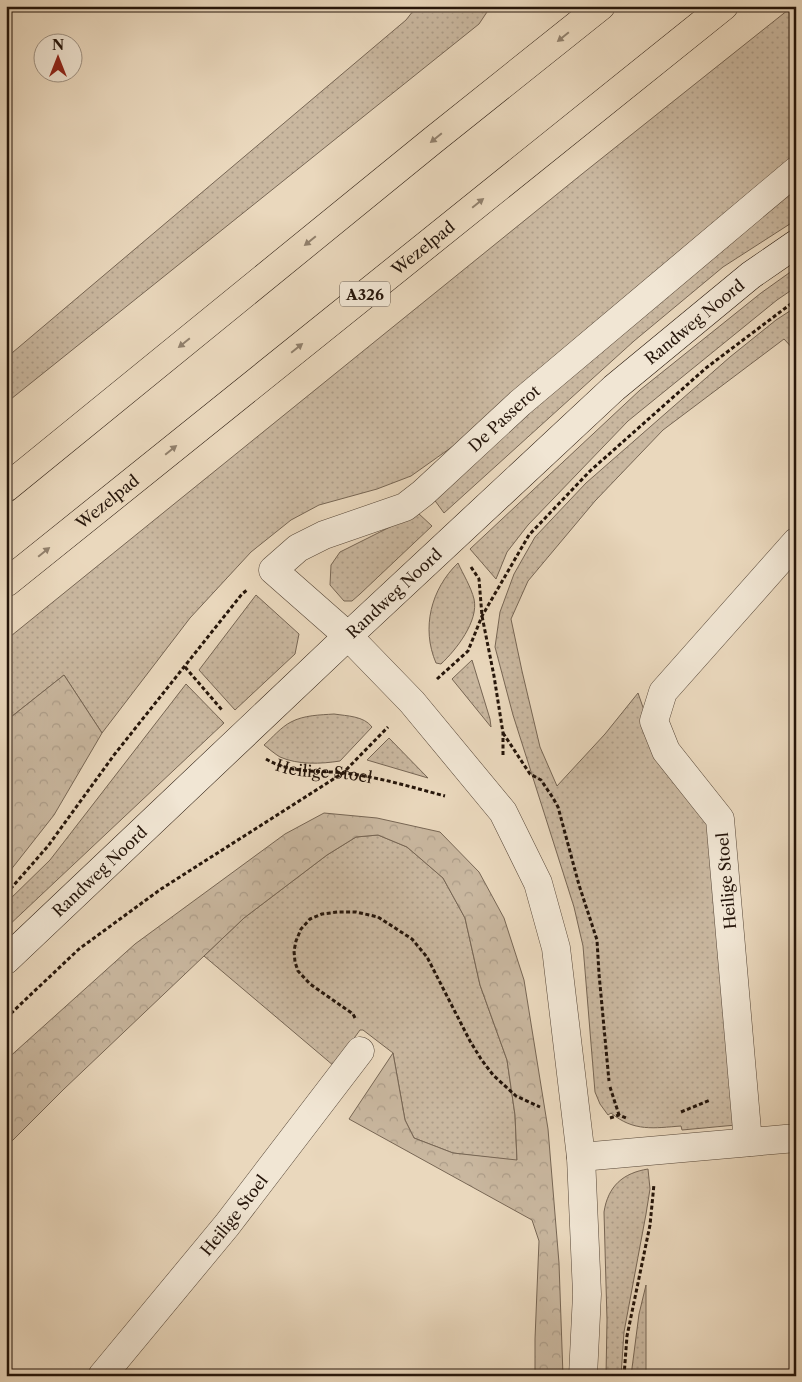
<svg xmlns="http://www.w3.org/2000/svg" width="802" height="1382" viewBox="0 0 802 1382" font-family="'Libre Caslon Text',serif">
<style>
.grass{fill:url(#grass-dots);stroke:#776654}
.forest{fill:url(#forest-crowns);stroke:#776654}
.lines{fill:none;stroke-linecap:round;stroke-linejoin:round}
.street-casing{stroke:#564637;stroke-width:29}
.secondary-casing{stroke:#25150a;stroke-width:29}
.highway-casing{stroke:#25150a;stroke-width:29}
.path{stroke:#25150a;stroke-width:3;stroke-dasharray:4 2.5;stroke-linecap:butt}
.street{stroke:#f1e6d4;stroke-width:28}
.secondary{stroke:#f1e6d4;stroke-width:28}
.highway{stroke:#ead8bd;stroke-width:28}
.oneway{fill:#91806c}
.labels{text-anchor:middle;dominant-baseline:central;stroke-width:4;stroke-linejoin:round;paint-order:stroke}
.shield{fill:#f1e6d4;stroke:#625447;stroke-width:1}
.shield-label{font-size:15px;font-weight:bold;fill:#25150a}
.street-label{font-size:16px;fill:#25150a;stroke:#f1e6d4}
</style>
<defs>
<pattern id="grass-dots" width="8" height="8" patternUnits="userSpaceOnUse" patternTransform="scale(1.25)"><rect width="8" height="8" fill="#c9b79f"/><path d="M2 2h.1M6 6h.1" fill="none" stroke="#ac9c88" stroke-width="1.8" stroke-linecap="round"/></pattern>
<pattern id="forest-crowns" width="20" height="18" patternUnits="userSpaceOnUse" patternTransform="scale(1.25)"><rect width="20" height="18" fill="#c9b79f"/><path d="M2 6a3 3 0 1 1 6 0M12 15a3 3 0 1 1 6 0" fill="none" stroke="#ac9c88"/></pattern>
</defs>
<rect width="100%" height="100%" fill="#ead8bd"/>
<filter id="stains"><feTurbulence type="fractalNoise" baseFrequency=".004" numOctaves="4"/><feColorMatrix values="0 0 0 0 .2 0 0 0 0 .09 0 0 0 0 .02 0 0 0 .5 -.17"/></filter>
<radialGradient id="worn" r=".72"><stop offset=".6" stop-color="#630" stop-opacity="0"/><stop offset="1" stop-color="#630" stop-opacity=".3"/></radialGradient>
<!-- grass -->
<g class="grass">
<polygon points="417,6 491,6 479,24 6,403 6,358 406,20"/>
<polygon points="793,6 796,6 796,157 641,285 473,432 411,476 377,489 319,505 291,520 251,552 190,618 102,733 64,675 6,721 6,640 582,174"/>
<polygon points="796,185 796,220 723,267 634,341 444,513 433,498 551,390"/>
<polygon points="796,268 796,287 777,300 628,421 528,525 507,552 496,579 470,549 640,390 761,293"/>
<path d="M796,307V352L784,339L663,430L595,501L528,581L511,619L522,671L540,747L557,786L605,734L638,693L660,756L707,823L736,1125L682,1130L681,1126C654,1128 634,1132 611,1113L608,1115L600,1104L595,1092L583,946L574,907L513,715L495,647L500,612L514,574L535,537L586,483L730,357L776,320Z"/>
<polygon points="418,513 432,526 360,594 352,601 344,601 330,585 331,565 340,552"/>
<path d="M458,563C463,574 471,587 474,599C479,621 456,650 441,664L436,663C421,628 431,589 458,563Z"/>
<polygon points="256,595 299,634 295,654 235,710 199,670"/>
<polygon points="472,660 490,719 491,727 452,679"/>
<polygon points="186,684 224,723 6,928 6,903 50,860"/>
<path d="M334,714C347,716 364,716 372,727L340,761C321,764 298,765 280,757C275,754 269,749 264,745C272,738 281,727 291,722C304,715 320,715 334,714Z"/>
<polygon points="389,738 428,778 367,760"/>
<polygon points="378,835 407,847 443,878 465,918 480,985 507,1060 515,1115 517,1161 453,1153 414,1138 405,1120 393,1053 363,1030 360,1030 334,1066 204,956 244,918 327,855 356,837"/>
<path d="M648,1169L650,1189L646,1214L624,1332L621,1376H606L607,1320L604,1212C608,1186 623,1173 648,1169Z"/>
<polygon points="646,1285 646,1376 631,1376 639,1314"/>
</g>
<!-- forest -->
<g class="forest">
<polygon points="64,675 102,733 54,815 6,876 6,721"/>
<polygon points="324,813 377,818 440,832 479,872 504,918 524,980 548,1129 559,1263 563,1376 535,1376 535,1339 539,1241 532,1220 349,1119 393,1053 405,1120 414,1138 453,1153 517,1160 515,1115 507,1060 480,985 465,918 443,878 407,847 378,835 356,837 327,855 244,918 64,1089 6,1147 6,1060 135,944 285,834"/>
</g>
<g class="lines">
<defs>
<g id="street">
<polyline points="748,1142 720,819 666,751 654,721 663,692 796,542"/>
<polyline points="581,1157 796,1138"/>
<path id="s2" d="M102,1376L227,1225L360,1051"/>
<path id="s3" d="M583,1376L587,1294L581,1157L556,948L538,883L503,812L412,702L348,636L273,570L298,548L324,535L405,507L423,493L520,403L796,171"/>
</g>
<g id="secondary">
<path id="s4" d="M6,960L348,636L614,388L751,275L796,244"/>
</g>
<g id="highway">
<polyline points="6,488 432,141 601,6"/>
<path id="s5" d="M6,583L724,6"/>
</g>
</defs>
<!-- street casing -->
<use href="#street" class="street-casing"/>
<!-- secondary casing -->
<use href="#secondary" class="secondary-casing"/>
<!-- highway casing -->
<use href="#highway" class="highway-casing"/>
<!-- path -->
<g class="path">
<polyline points="471,567 479,579 482,616 494,676 503,733 503,757"/>
<polyline points="185,667 222,710"/>
<polyline points="437,679 468,651 482,616 529,535 590,471 706,368 796,300"/>
<polyline points="503,733 530,774 541,780 553,798 558,807 579,885 597,940 599,974 609,1081"/>
<path id="s1" d="M266,759C291,774 317,770 344,773C379,777 411,787 445,796"/>
<polyline points="6,894 48,846 114,755 242,594 247,590"/>
<polyline points="6,1018 79,949 161,889 343,773 388,727"/>
<polyline points="355,1018 353,1014 310,984 298,971 295,962 294,951 296,941 301,929 310,919 322,914 338,912 356,912 378,917 412,939 427,957 470,1041 481,1059 493,1075 516,1096 540,1107"/>
<polyline points="610,1087 619,1115"/>
<polyline points="681,1112 710,1100"/>
<polyline points="610,1118 619,1115 626,1118"/>
<polyline points="624,1376 627,1336 650,1225 654,1184"/>
</g>
<!-- street -->
<use href="#street" class="street"/>
<!-- secondary -->
<use href="#secondary" class="secondary"/>
<!-- highway -->
<use href="#highway" class="highway"/>
</g>
<!-- one-way arrows -->
<defs><path id="oneway-solid" d="M-6-.8H1V-3.2L6.5 0L1 3.2V.8H-6Z" transform="scale(1.25)"/></defs>
<g class="oneway">
<use href="#oneway-solid" transform="translate(563 37) rotate(141)"/>
<use href="#oneway-solid" transform="translate(436 138) rotate(141)"/>
<use href="#oneway-solid" transform="translate(478 203) rotate(-39)"/>
<use href="#oneway-solid" transform="translate(310 241) rotate(141)"/>
<use href="#oneway-solid" transform="translate(184 343) rotate(141)"/>
<use href="#oneway-solid" transform="translate(297 348) rotate(-39)"/>
<use href="#oneway-solid" transform="translate(171 450) rotate(-39)"/>
<use href="#oneway-solid" transform="translate(44 552) rotate(-39)"/>
</g>
<g class="labels">
<!-- shield labels -->
<rect class="shield" x="340" y="281.5" width="50" height="25" rx="4"/>
<g class="shield-label">
<text x="365" y="294">A326</text>
</g>
<!-- street labels -->
<g class="street-label">
<text stroke="none"><textPath href="#s5" startOffset="535">Wezelpad</textPath></text>
<text stroke="none"><textPath href="#s4" startOffset="939">Randweg Noord</textPath></text>
<text stroke="none"><textPath href="#s3" startOffset="1192">De Passerot</textPath></text>
<text stroke="none"><textPath href="#s5" startOffset="130">Wezelpad</textPath></text>
<text stroke="none"><textPath href="#s4" startOffset="534">Randweg Noord</textPath></text>
<text stroke="none"><textPath href="#s1" startOffset="60">Heilige Stoel</textPath></text>
<text stroke="none"><textPath href="#s4" startOffset="129">Randweg Noord</textPath></text>
<text transform="translate(726 881) rotate(-95)">Heilige Stoel</text>
<text stroke="none"><textPath href="#s2" startOffset="208">Heilige Stoel</textPath></text>
</g>
</g>
<!-- margin -->
<rect width="802" height="1382" fill="none" stroke="#ead8bd" stroke-width="25"/>
<rect x="8" y="8" width="787" height="1367" fill="none" stroke="#25150a" stroke-width="2.5"/>
<rect x="12" y="12" width="777" height="1357" fill="none" stroke="#25150a"/>
<!-- north arrow -->
<g transform="translate(58 58)"><circle r="24" fill="#f1e6d4" stroke="#9f9283"/>
<path d="M0-4L9 19L0 12L-9 19Z" fill="#8f2418"/>
<text y="-8" font-size="14" font-weight="bold" text-anchor="middle" fill="#25150a">N</text>
</g>
<rect width="100%" height="100%" filter="url(#stains)"/>
<rect width="100%" height="100%" fill="url(#worn)"/>
</svg>
